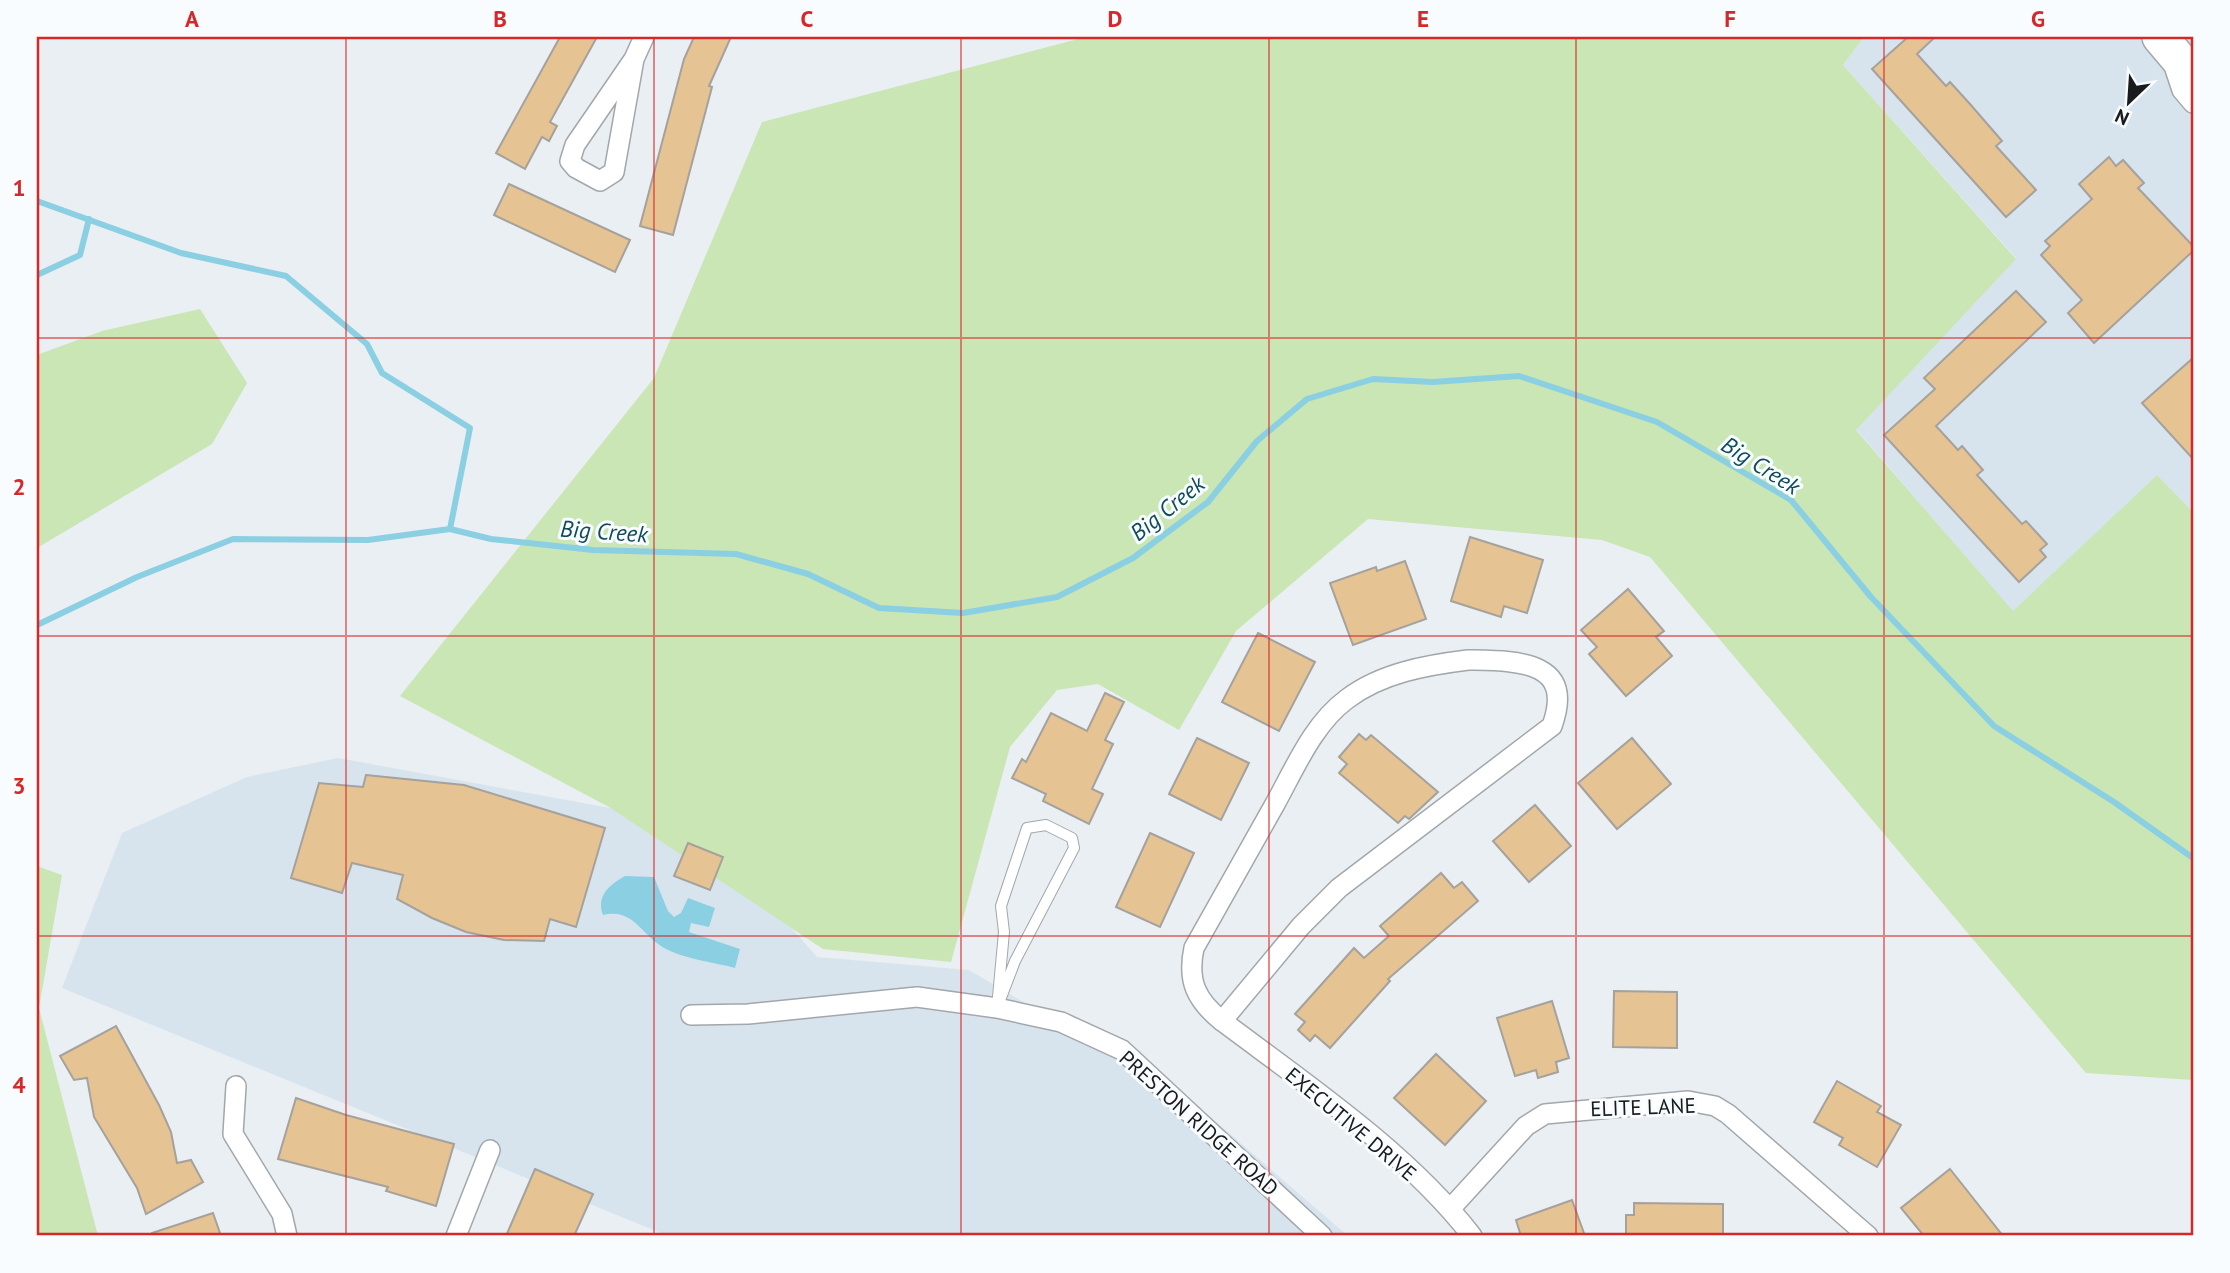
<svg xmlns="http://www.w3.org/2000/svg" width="2230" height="1273" viewBox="0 0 2230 1273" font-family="'PT Sans',sans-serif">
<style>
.built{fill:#d8e4ed}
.green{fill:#c9e6b4}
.water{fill:#8bcfe3}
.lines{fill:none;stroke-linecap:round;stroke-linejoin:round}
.stream{stroke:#8bcfe3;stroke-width:6}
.building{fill:#e5c393;stroke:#a5a19c;stroke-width:2}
.lane-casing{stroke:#a2a7ab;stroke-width:12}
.street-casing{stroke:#a2a7ab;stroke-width:22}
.highway-casing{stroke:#a2a7ab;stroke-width:38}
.lane{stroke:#fff;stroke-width:10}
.street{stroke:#fff;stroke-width:19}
.highway{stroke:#fff;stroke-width:35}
.grid{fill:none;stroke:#d62828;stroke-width:2;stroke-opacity:0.55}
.labels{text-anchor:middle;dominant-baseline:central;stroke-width:6;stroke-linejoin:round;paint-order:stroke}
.street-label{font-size:21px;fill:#191a1c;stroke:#f8fcfe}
.water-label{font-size:23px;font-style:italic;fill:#104b5a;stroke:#f8fcfe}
.neatline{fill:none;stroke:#d62828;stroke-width:2.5}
.grid-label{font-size:23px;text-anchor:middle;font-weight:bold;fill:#d62828}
</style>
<rect width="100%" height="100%" fill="#e9eff3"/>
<!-- built -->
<g class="built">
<polygon points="1864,37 2193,37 2193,512 2157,475 2013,612 1856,429 2016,258 1843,65"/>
<polygon points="338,758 665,818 725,853 817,957 969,970 1194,1103 1348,1236 668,1236 62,988 122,833 247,777"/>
</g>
<!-- green -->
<g class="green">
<polygon points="1086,37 1864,37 1843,65 2016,259 1856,430 2013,611 2157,475 2193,512 2193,1080 2086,1073 1650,557 1602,540 1368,519 1236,631 1179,730 1098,684 1057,690 1010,747 951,962 823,949 609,807 400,696 654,378 762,122"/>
<polygon points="200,309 247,383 212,444 37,548 37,355 102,331"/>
<polygon points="37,866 62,875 39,1008 98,1236 37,1236"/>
</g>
<!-- water -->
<path class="water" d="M625,876L654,877L668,911L674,917L681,913L688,898L715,908L709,927L691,923L689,932L740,949L735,968C713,962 684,959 664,948C641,935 634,908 603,915C596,896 609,885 625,876Z"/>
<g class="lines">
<!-- stream -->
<g class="stream">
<polyline points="37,201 181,253 286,276 367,344 382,373 470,428 450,529"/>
<polyline points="37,275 80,255 89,219"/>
<polyline points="37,625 137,577 233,539 368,540 450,529 491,539 593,550 736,554 808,574 879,608 963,613 1057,597 1133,558 1208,502 1257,441 1307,399 1373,379 1433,382 1519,376 1657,422 1791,500 1871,597 1994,726 2114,802 2193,858"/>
</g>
</g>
<!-- building -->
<g class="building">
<polygon points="560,37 597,37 550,122 557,126 549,141 542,137 525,169 496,153"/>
<polygon points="694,37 731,37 709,86 712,87 673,235 640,226 684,59"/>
<polygon points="1908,37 1935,37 1917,54 1946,86 1950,82 1970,104 2002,141 1996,146 2036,190 2006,217 1872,69"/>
<polygon points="2109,157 2116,166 2123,160 2144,183 2138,188 2193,246 2193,251 2094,343 2068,313 2082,300 2041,255 2050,246 2045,241 2092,199 2079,184"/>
<polygon points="509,184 630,240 615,272 494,215"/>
<polygon points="2016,291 2046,322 1936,426 1958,450 1962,446 1983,470 1977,475 2022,524 2026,521 2047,544 2040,550 2046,557 2019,582 1884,435 1935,389 1924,378"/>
<polygon points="2193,358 2193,459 2142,403"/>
<polygon points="1470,537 1543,560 1527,613 1504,606 1501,617 1451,601"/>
<polygon points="1405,561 1426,619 1353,645 1330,583 1376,567 1377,571"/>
<polygon points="1628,589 1664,631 1656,637 1672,656 1626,696 1589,654 1597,647 1581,630"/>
<polygon points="1258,633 1315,662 1279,731 1222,702"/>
<polygon points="1105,693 1124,702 1105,740 1113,744 1092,789 1103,794 1089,824 1043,801 1046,794 1012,778 1022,759 1026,762 1051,713 1087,731"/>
<polygon points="1359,734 1366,740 1371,735 1438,792 1409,819 1405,816 1398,823 1339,773 1347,764 1339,757"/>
<polygon points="1197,738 1249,763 1221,820 1169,794"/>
<polygon points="1632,738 1671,784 1617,829 1578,783"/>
<polygon points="366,775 464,785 605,828 576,927 550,919 544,941 504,940 466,932 432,918 397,899 403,875 352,863 342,893 291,878 319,783 363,787"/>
<polygon points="1535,805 1571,846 1529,882 1493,841"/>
<polygon points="1150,833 1194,853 1160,927 1116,907"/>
<polygon points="688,843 723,857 710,890 674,876"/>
<polygon points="1441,873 1454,888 1462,882 1478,901 1388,979 1390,981 1330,1048 1315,1035 1310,1041 1298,1030 1305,1022 1295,1014 1354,948 1364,958 1389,936 1380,926"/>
<polygon points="1614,991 1677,992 1677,1048 1613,1047"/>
<polygon points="1552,1001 1569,1058 1556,1062 1558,1072 1538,1078 1536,1070 1515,1076 1497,1018"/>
<polygon points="116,1026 159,1105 171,1132 177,1163 191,1160 203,1182 146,1214 137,1188 94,1117 87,1078 74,1080 60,1056"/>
<polygon points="1436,1054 1486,1101 1445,1145 1394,1098"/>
<polygon points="1837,1081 1881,1106 1877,1112 1901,1125 1877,1167 1839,1145 1843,1138 1814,1122"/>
<polygon points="296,1098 346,1115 454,1144 436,1206 386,1191 388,1187 278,1159"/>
<polygon points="535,1169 593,1194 574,1236 506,1236"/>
<polygon points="1950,1169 2003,1236 1924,1236 1901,1208"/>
<polygon points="1572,1200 1585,1236 1521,1236 1516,1220"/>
<polygon points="1634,1203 1723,1204 1723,1236 1626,1236 1626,1215 1634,1215"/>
<polygon points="213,1213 221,1236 152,1236 152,1233"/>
</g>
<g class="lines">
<defs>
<polygon id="lane" points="1046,825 1072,838 1074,848 1015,961 997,1008 1004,932 1001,906 1027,828"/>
<g id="street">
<polyline points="634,59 614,172 600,181 576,168 570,161 575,145 634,59 644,37"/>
<polyline points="2174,66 2182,90 2193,103"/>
<path d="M1468,660C1515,661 1576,659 1552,726L1339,888L1301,926L1222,1021C1196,1000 1187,981 1194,948C1221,900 1248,852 1275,804C1295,768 1313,724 1347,699C1381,673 1427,665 1468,660Z"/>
<polyline points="691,1015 748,1014 917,997 997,1008 1061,1022 1122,1050 1322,1236"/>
<path d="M1222,1021C1306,1084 1408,1153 1472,1236"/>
<polyline points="236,1086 233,1134 282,1214 287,1236"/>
<polyline points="1451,1208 1526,1126 1545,1114 1688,1101 1715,1106 1728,1114 1868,1236"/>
<polyline points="456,1236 490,1150"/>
</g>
<polyline id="highway" points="2160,37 2193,76"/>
</defs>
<!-- lane casing -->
<use href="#lane" class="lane-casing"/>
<!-- street casing -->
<use href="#street" class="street-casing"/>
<!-- highway casing -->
<use href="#highway" class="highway-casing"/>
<!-- lane -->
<use href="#lane" class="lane"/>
<!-- street -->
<use href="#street" class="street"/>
<!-- highway -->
<use href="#highway" class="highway"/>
</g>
<!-- grid -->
<path class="grid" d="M346,37V1236M654,37V1236M961,37V1236M1269,37V1236M1576,37V1236M1884,37V1236M37,338H2193M37,636H2193M37,936H2193"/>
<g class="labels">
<!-- street labels -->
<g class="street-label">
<text transform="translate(1643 1107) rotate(-2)">ELITE LANE</text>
<text transform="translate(1199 1123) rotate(42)">PRESTON RIDGE ROAD</text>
<text transform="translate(1351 1124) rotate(40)">EXECUTIVE DRIVE</text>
</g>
<!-- water labels -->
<g class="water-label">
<text transform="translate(1761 465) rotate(32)">Big Creek</text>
<text transform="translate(1167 508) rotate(-39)">Big Creek</text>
<text transform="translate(604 531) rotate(4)">Big Creek</text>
</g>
</g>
<!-- border -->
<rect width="2230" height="1273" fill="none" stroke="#f8fcfe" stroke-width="77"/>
<!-- north arrow -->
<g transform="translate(2129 102) rotate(205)" stroke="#f8fcfe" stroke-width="5" paint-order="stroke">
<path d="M0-5L12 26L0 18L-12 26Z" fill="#191a1c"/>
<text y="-10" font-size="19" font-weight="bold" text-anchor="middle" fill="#191a1c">N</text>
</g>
<rect x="38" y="38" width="2154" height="1196" class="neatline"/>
<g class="grid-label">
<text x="192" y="27">A</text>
<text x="500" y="27">B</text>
<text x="807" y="27">C</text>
<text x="1115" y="27">D</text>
<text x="1423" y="27">E</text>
<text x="1730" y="27">F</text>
<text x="2038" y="27">G</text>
<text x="19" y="196">1</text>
<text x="19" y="495">2</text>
<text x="19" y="794">3</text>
<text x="19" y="1093">4</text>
</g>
</svg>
